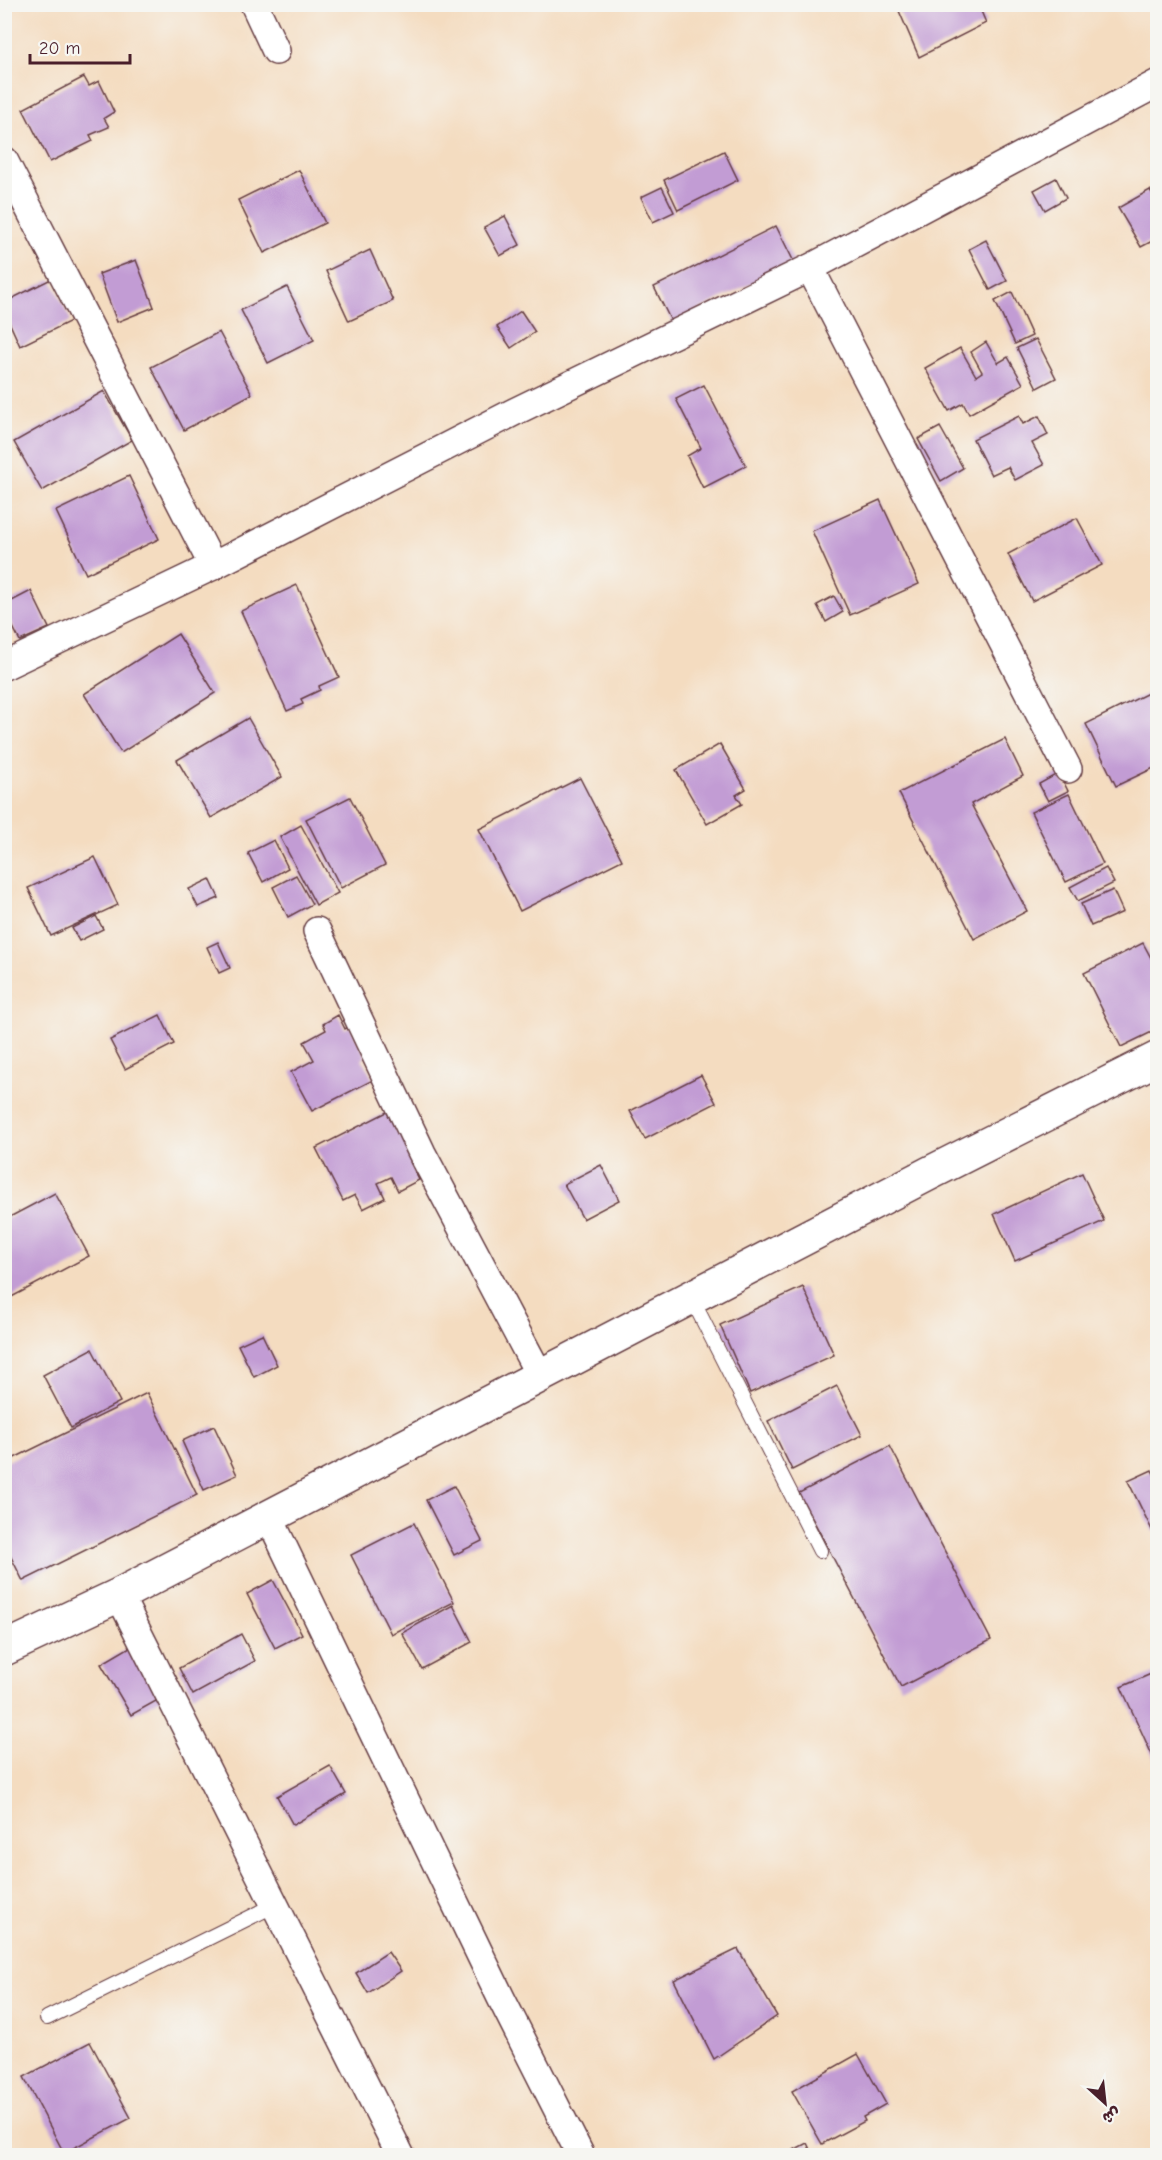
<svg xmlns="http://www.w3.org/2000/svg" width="1162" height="2160" viewBox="0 0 1162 2160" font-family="'Comic Neue','Playpen Sans Arabic',sans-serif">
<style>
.building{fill:#c29cd4}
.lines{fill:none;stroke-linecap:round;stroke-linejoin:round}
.lane-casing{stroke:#643b41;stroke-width:16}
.street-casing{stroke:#643b41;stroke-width:30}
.secondary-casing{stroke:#643b41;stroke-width:36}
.lane{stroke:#fff;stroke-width:14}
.street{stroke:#fff;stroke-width:27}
.secondary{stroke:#fff;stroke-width:33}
</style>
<rect width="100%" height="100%" fill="#f6f6f2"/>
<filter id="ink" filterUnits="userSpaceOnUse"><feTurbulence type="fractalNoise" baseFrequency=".0167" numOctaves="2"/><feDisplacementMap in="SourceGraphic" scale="12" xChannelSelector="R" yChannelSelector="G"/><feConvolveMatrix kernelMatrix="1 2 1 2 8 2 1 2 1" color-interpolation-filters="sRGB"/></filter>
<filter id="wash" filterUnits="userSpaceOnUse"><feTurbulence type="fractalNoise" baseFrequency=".008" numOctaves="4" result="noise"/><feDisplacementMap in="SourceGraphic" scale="24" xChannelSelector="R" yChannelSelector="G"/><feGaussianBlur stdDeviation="1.35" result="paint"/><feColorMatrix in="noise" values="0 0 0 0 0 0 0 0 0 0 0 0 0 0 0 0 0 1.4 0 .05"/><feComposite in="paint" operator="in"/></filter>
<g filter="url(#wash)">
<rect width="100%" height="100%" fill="#f4dcc0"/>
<g id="blocks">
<!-- building -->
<g class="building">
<polygon points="896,4 978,4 986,23 919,57"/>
<polygon points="84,77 89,86 99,81 114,112 104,118 109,127 90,135 93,141 50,162 23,109"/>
<polygon points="724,151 738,180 678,210 664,180"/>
<polygon points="299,170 325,223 264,253 238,200"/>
<polygon points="1056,178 1066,198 1045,210 1034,190"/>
<polygon points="662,187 674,212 653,222 641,197"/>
<polygon points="1150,190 1158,202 1158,238 1141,247 1118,208"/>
<polygon points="505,216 520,245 500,256 484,227"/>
<polygon points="776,226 794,262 672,323 654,287"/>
<polygon points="986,240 1007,281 990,290 969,249"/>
<polygon points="370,250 393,301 349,321 326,271"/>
<polygon points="136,260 154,307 117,322 99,274"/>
<polygon points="51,279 71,321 20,346 5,313 5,302"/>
<polygon points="287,287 314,340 268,363 241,310"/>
<polygon points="1012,292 1032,336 1015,344 995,301"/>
<polygon points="521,311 535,332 511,348 497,327"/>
<polygon points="219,332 252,394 184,430 151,367"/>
<polygon points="1036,339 1056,378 1037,388 1017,348"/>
<polygon points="986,342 998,363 1008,357 1023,384 969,414 963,403 949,411 925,368 960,348 976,376 982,372 971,352"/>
<polygon points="704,385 746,466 703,488 687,456 701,448 676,399"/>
<polygon points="104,391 132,440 42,491 14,442"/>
<polygon points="1019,416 1023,424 1039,416 1048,435 1032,443 1044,465 1015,480 1008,467 991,475 973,439"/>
<polygon points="940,427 963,468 941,481 918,439"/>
<polygon points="129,476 159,539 86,574 56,511"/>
<polygon points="880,500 919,584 850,615 812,531"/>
<polygon points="1077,518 1102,565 1032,601 1008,554"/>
<polygon points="297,585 339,677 319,686 320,690 301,699 303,704 287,711 241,611"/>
<polygon points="31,591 49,628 20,641 4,609 4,605"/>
<polygon points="834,596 843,612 826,622 817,605"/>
<polygon points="178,634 215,693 121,753 84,694"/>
<polygon points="1156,689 1158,766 1116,786 1086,724"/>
<polygon points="248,718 282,777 211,818 177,760"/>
<polygon points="1005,739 1023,776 971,804 1027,911 974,939 899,793"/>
<polygon points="720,744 746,789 736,795 742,804 707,824 676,770"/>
<polygon points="1059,773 1068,791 1048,801 1039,784"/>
<polygon points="580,778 622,860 520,911 479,829"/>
<polygon points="1069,794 1103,864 1066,882 1031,812"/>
<polygon points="350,797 385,865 341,888 306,819"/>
<polygon points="301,825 338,893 316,905 280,837"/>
<polygon points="274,840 288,868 263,882 248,853"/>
<polygon points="95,857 118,905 51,936 28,888"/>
<polygon points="1106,868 1114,883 1078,901 1070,887"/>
<polygon points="296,875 312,904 288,917 273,887"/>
<polygon points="210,879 219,898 198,907 189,889"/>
<polygon points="1113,890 1123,912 1091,926 1081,904"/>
<polygon points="96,916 103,929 79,941 72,928"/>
<polygon points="218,942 230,968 219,973 207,947"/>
<polygon points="1143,943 1158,971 1158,1029 1121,1047 1084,973"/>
<polygon points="160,1015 174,1044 125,1069 110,1040"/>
<polygon points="338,1015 345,1029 350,1026 366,1057 362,1059 373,1080 312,1111 291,1072 314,1060 304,1042 326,1030 323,1024"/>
<polygon points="701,1075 716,1103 645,1139 630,1111"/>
<polygon points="387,1112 396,1130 418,1158 410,1162 419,1180 398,1191 391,1177 378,1183 385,1198 363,1209 355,1195 343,1201 316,1148"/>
<polygon points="601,1165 619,1200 583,1219 564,1184"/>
<polygon points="1082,1173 1104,1221 1015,1261 994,1214"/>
<polygon points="55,1193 89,1256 4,1301 4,1220"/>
<polygon points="803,1287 834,1355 750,1393 720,1325"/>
<polygon points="262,1334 277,1365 254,1377 238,1345"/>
<polygon points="92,1349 120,1402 71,1428 43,1375"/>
<polygon points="837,1386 862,1435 792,1470 768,1421"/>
<polygon points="147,1393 197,1495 23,1581 4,1543 4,1463"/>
<polygon points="214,1426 237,1475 204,1490 182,1441"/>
<polygon points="890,1446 991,1640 901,1687 799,1493"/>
<polygon points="1152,1470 1158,1482 1158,1530 1153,1532 1128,1481"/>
<polygon points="454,1486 482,1541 454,1555 426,1500"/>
<polygon points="414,1523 454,1602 391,1634 351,1555"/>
<polygon points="273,1580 302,1634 275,1648 247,1594"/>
<polygon points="453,1605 472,1642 422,1669 402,1633"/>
<polygon points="241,1634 255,1661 193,1695 179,1668"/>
<polygon points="135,1644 165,1696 131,1715 101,1664"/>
<polygon points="1158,1671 1158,1768 1121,1687"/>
<polygon points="330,1766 346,1794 293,1825 277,1796"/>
<polygon points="738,1949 777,2016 714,2059 674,1980"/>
<polygon points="388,1952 401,1971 368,1993 356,1973"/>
<polygon points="90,2042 131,2118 64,2153 24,2077"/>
<polygon points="858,2054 886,2104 863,2117 865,2121 822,2144 792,2091"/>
<polygon points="807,2143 813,2156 782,2156"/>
</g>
</g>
</g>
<g filter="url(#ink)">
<use href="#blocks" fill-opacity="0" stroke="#643b41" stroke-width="1.5"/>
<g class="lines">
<defs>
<g id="lane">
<polyline points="691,1297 820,1551"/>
<polyline points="47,2018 275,1905"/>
</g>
<g id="street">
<polyline points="254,4 276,51"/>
<polyline points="4,160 213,566"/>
<polyline points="810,268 1068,769"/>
<polyline points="4,666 213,566 514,412 810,268 1158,83"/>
<polyline points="317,931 422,1153 540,1376"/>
<polyline points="269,1517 501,1998 581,2156"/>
<polyline points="119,1595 401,2156"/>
</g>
<polyline id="secondary" points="4,1649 119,1595 930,1173 1158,1058"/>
</defs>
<!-- lane casing -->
<use href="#lane" class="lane-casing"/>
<!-- street casing -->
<use href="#street" class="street-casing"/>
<!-- secondary casing -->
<use href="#secondary" class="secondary-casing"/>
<!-- lane -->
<use href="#lane" class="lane"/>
<!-- street -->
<use href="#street" class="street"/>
<!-- secondary -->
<use href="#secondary" class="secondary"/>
</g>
</g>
<!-- margin -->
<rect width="1162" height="2160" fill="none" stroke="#f6f6f2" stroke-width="24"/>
<!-- north arrow -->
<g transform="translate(1105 2103) rotate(153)" stroke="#f6f6f2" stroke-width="4.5" paint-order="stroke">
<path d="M0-4.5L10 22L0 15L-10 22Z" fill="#4a1f2b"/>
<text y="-9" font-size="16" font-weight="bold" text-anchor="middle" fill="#4a1f2b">ش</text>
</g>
<!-- scale -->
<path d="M30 54v9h100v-9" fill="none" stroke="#4a1f2b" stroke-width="3"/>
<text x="39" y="54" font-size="18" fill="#4a1f2b" stroke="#f6f6f2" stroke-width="4.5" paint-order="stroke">20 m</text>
</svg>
